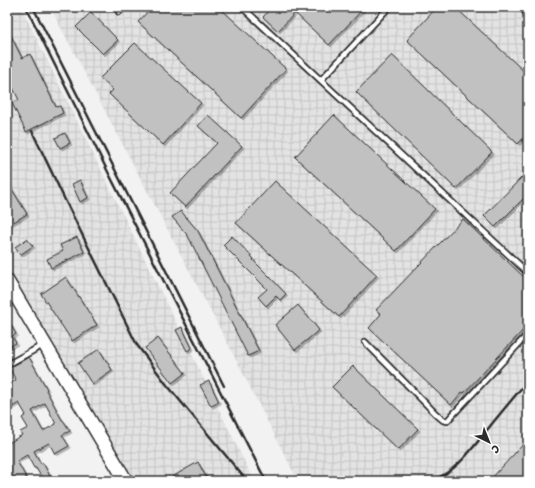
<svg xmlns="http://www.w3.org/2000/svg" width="535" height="488" viewBox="0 0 535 488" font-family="'Shantell Sans',sans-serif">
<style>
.industrial{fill:url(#industrial-grid)}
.building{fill:#c1c1c1;stroke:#2b2b2b;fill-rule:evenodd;filter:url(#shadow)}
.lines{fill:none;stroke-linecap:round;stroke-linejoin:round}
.lane-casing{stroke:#2b2b2b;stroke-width:8}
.secondary-casing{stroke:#2b2b2b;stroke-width:16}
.lane{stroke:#fff;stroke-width:4.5}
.secondary{stroke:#fff;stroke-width:13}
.rail{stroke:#2b2b2b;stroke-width:2.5}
</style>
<defs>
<pattern id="industrial-grid" width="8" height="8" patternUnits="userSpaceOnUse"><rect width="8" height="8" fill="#e3e3e3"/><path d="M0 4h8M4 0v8" fill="none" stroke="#c3c3c3"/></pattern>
<filter id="shadow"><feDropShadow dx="2" dy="2" stdDeviation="0" flood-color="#0004"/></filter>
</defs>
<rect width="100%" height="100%" fill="#f2f2f2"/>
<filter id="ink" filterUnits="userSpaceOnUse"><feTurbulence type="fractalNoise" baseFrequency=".025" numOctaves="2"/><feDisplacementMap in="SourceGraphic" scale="8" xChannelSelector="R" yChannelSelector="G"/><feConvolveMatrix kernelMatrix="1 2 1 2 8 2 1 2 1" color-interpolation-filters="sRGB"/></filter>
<g filter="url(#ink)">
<!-- industrial -->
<g class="industrial">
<polygon points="7,7 21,7 254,481 130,481 7,270"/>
<polygon points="50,7 528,7 528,481 298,481 228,344"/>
</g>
<!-- building -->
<g class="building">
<polygon points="152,7 219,7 286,69 241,118 138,22"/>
<polygon points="272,7 365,7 329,45 295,13 278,31 263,17"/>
<polygon points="437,7 455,7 528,75 528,133 518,144 407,40"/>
<polygon points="91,12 118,40 103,54 76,27"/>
<polygon points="7,28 22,58 30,54 56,107 60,106 63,113 26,132 12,103 19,100 7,76"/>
<polygon points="135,43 201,103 163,145 109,94 113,90 100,78"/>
<polygon points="392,55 492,152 456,189 356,92"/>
<polygon points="208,115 242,146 185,207 170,193 217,143 198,126"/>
<polygon points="334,115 435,209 396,251 295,157"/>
<polygon points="65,133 70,143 60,148 55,138"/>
<polygon points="523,176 528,181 528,194 495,227 484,216"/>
<polygon points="80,180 88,198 80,202 72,184"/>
<polygon points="7,181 27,214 7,226"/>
<polygon points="275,181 377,275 339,317 236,223"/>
<polygon points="181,211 198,231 259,351 248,356 188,236 172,217"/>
<polygon points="463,219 528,281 528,325 464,393 462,392 451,405 369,328 381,314 376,310"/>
<polygon points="232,236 254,259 253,260 270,277 286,294 280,300 276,296 266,306 258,297 267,289 223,245"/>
<polygon points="77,237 84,252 51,268 47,259 63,251 60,245"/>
<polygon points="27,239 33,246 20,255 15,247"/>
<polygon points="66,277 97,325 72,341 41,294"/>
<polygon points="298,305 319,330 295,350 275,325"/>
<polygon points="7,318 16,334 12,336 16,343 7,348"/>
<polygon points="182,327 192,348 187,351 176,330"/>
<polygon points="158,338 185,373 172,383 145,348"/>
<polygon points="99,349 112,370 92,384 78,363"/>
<path d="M29,357L47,389L46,390L62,420H63L70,431L62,435L69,446L55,454L49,443L34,451L41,464L43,463L50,476L43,480L36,468H34L27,455L17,461L28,481H7V444L22,435L20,432L28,428L22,418L26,415L19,403L7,410V385L16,380L9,368ZM45,403L56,424L43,431L32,411Z"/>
<polygon points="353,366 418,429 398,450 332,387"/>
<polygon points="209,381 219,402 211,406 200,385"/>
<polygon points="528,439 528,481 489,481"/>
<polygon points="198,462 208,481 174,481 172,477"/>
</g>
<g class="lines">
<defs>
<g id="lane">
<polyline points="242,7 528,273"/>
<polyline points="119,12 124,7"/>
<polyline points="321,80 389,7"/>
<polyline points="365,342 436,414 443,420 447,421 528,334"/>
<polyline points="7,365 43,345"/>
</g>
<polyline id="secondary" points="7,281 126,481"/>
</defs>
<!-- lane casing -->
<use href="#lane" class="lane-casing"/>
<!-- secondary casing -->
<use href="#secondary" class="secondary-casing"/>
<!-- lane -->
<use href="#lane" class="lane"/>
<!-- secondary -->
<use href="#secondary" class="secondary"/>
<!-- rail -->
<g class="rail">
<polyline points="26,7 108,172 266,481"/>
<polyline points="33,7 224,386"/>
<polyline points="517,7 528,18"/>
<polyline points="32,131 65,200 137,345 167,385 247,481"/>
<polyline points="356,479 363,481"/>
<path d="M430,481C457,473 474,446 491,425C503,410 516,395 528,380"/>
</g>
</g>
</g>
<!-- margin -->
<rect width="535" height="488" fill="none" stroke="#fff" stroke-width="24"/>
<rect x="12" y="12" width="511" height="464" fill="none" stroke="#2b2b2b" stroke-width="1.5" filter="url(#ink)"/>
<!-- north arrow -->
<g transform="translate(489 442) rotate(137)" stroke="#ffffff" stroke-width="3" paint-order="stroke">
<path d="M0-3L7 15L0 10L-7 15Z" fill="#2b2b2b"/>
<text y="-6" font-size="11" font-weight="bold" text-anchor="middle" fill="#2b2b2b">С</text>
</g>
</svg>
